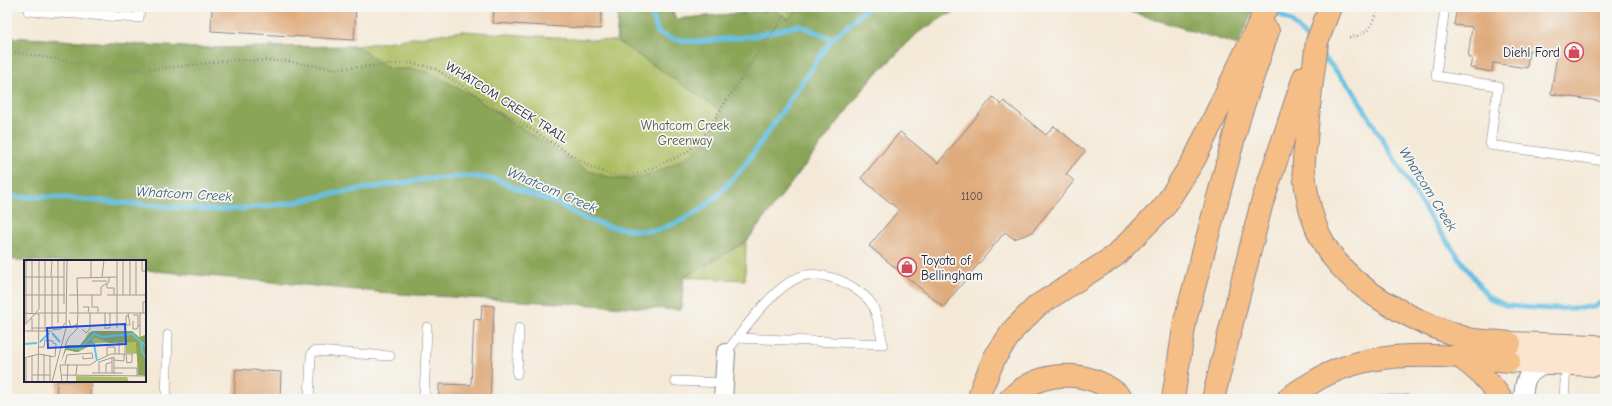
<svg xmlns="http://www.w3.org/2000/svg" width="1612" height="406" viewBox="0 0 1612 406" font-family="'Comic Neue',sans-serif">
<style>
.green{fill:#adbe62;stroke:#68704e}
.forest{fill:#8aa558;stroke:#56644a}
.lines{fill:none;stroke-linecap:round;stroke-linejoin:round}
.stream{stroke:#66c0e4;stroke-width:5}
.building{fill:#dfab7d}
.service-casing{stroke:#8b8689;stroke-width:10}
.minor-casing{stroke:#8b8689;stroke-width:20}
.secondary-casing{stroke:#8b8689;stroke-width:24}
.motorway-casing{stroke:#8b8689;stroke-width:24}
.path{stroke:#8b8689;stroke-width:2.5;stroke-dasharray:1 3;stroke-linecap:butt}
.service{stroke:#fff;stroke-width:9}
.minor{stroke:#fff;stroke-width:18}
.secondary{stroke:#fbe5cf;stroke-width:22}
.motorway{stroke:#f6be87;stroke-width:22}
.motorway-bridge-casing{stroke:#8b8689;stroke-width:24;stroke-linecap:butt}
.motorway-bridge{stroke:#f6be87;stroke-width:22}
.labels{text-anchor:middle;dominant-baseline:central;stroke-width:3.5;stroke-linejoin:round;paint-order:stroke}
.number-label{font-size:11px;fill:#51444c}
.poi-label{font-size:13px;fill:#22223b;stroke:#f6f6f2;text-anchor:end}
.street-label{font-size:13px;fill:#22223b;stroke:#f6f6f2}
.park-label{font-size:13px;fill:#535949;stroke:#f6f6f2}
.water-label{font-size:14px;font-style:italic;fill:#3a5976;stroke:#f6f6f2}
.inset-river{fill:none;stroke:#66c0e4;stroke-width:2}
.inset-road{fill:none;stroke:#a09999;stroke-width:1}
.view{fill:#1d4ed8;fill-opacity:0.15;stroke:#1d4ed8;stroke-width:2}
.inset-edge{fill:none;stroke:#22223b;stroke-width:2}
</style>
<rect width="100%" height="100%" fill="#f6f6f2"/>
<filter id="ink" filterUnits="userSpaceOnUse"><feTurbulence type="fractalNoise" baseFrequency=".025" numOctaves="2"/><feDisplacementMap in="SourceGraphic" scale="8" xChannelSelector="R" yChannelSelector="G"/><feConvolveMatrix kernelMatrix="1 2 1 2 8 2 1 2 1" color-interpolation-filters="sRGB"/></filter>
<filter id="wash" filterUnits="userSpaceOnUse"><feTurbulence type="fractalNoise" baseFrequency=".012" numOctaves="4" result="noise"/><feDisplacementMap in="SourceGraphic" scale="16" xChannelSelector="R" yChannelSelector="G"/><feGaussianBlur stdDeviation="0.9" result="paint"/><feColorMatrix in="noise" values="0 0 0 0 0 0 0 0 0 0 0 0 0 0 0 0 0 1.4 0 .05"/><feComposite in="paint" operator="in"/></filter>
<g filter="url(#wash)">
<rect width="100%" height="100%" fill="#f4e9d7"/>
<!-- green -->
<polygon class="green" points="619,7 671,7 676,19 776,10 779,7 967,7 945,16 919,32 871,79 746,242 745,280 684,277 145,270 145,261 7,37 198,48 357,46 462,31 616,41"/>
<!-- forest -->
<g class="forest">
<path d="M619,7H671L676,19L776,10L787,19L802,7H967L945,16L919,32L871,79L746,242L684,277L681,310L399,294L145,270V261H31L7,259V37L198,48L357,46L389,69H413L428,72L466,92L588,171C600,174 611,179 624,179C644,180 688,160 701,145C710,136 716,123 723,112L617,41Z"/>
<polygon points="1114,7 1254,7 1238,45"/>
</g>
<g class="lines">
<!-- stream -->
<g class="stream">
<polyline points="650,7 658,33 673,39 697,42 755,36 799,25 832,39"/>
<polyline points="1272,10 1291,21 1311,43"/>
<polyline points="1322,55 1352,89 1430,218 1488,297 1507,306 1550,309 1594,307 1605,300"/>
<polyline points="7,197 50,197 209,210 240,209 291,203 337,193 427,179 469,176 498,180 524,192 559,204 583,218 611,227 641,231 658,230 683,220 701,209 717,196 745,165 832,39 869,7"/>
</g>
</g>
<g id="blocks">
<!-- building -->
<g class="building">
<polygon points="212,7 356,7 354,40 211,31"/>
<polygon points="494,7 602,7 600,29 493,23"/>
<polygon points="1457,7 1478,10 1479,7 1605,7 1605,102 1551,94 1557,54 1529,50 1527,68 1493,63 1492,72 1470,68 1472,58 1468,58 1472,27 1454,25"/>
<polygon points="993,97 1001,105 1004,101 1046,135 1054,126 1085,151 1066,174 1074,181 1031,233 1014,239 1005,232 943,307 869,246 899,210 861,178 900,132 938,163"/>
<polygon points="482,305 494,306 490,399 439,399 439,384 471,385 474,319 481,320"/>
<polygon points="236,369 281,372 280,399 234,399"/>
<polygon points="57,381 91,381 90,399 56,399"/>
</g>
</g>
</g>
<g filter="url(#ink)">
<use href="#blocks" fill-opacity="0" stroke="#8b8689" stroke-width="1"/>
<g class="lines">
<defs>
<g id="service">
<polyline points="28,7 28,11 139,18 140,7"/>
<polyline points="1445,7 1436,76 1498,86 1490,145 1605,161"/>
<path d="M726,353C743,330 777,281 806,275C816,273 827,276 836,279C846,282 865,294 871,303C876,309 881,335 883,344L737,338"/>
<polyline points="517,374 519,328"/>
<polyline points="675,381 724,383"/>
<polyline points="166,399 168,335"/>
<polyline points="309,399 311,357 312,353 315,351 390,356"/>
<polyline points="424,399 427,327"/>
<polyline points="1383,399 1406,399"/>
<polyline points="1564,399 1566,364"/>
</g>
<g id="minor">
<polyline points="723,399 726,353"/>
<path d="M1523,399C1525,375 1526,375 1547,363"/>
</g>
<g id="secondary">
<polyline points="1510,343 1595,346 1605,350"/>
<polyline points="1509,361 1594,365 1605,361"/>
</g>
<g id="motorway">
<path d="M1317,42C1313,75 1308,108 1306,141C1305,151 1303,162 1304,171C1306,194 1310,215 1320,236C1345,289 1414,322 1468,339C1481,342 1497,341 1510,343"/>
<path d="M1460,357C1477,369 1490,381 1501,399"/>
<polyline points="979,399 982,387 995,357 1014,329 1037,306 1115,256 1164,207 1195,158 1267,7"/>
<path d="M1010,399C1042,368 1091,368 1123,399"/>
<polyline points="1173,399 1185,321 1240,115 1268,31"/>
<polyline points="1213,399 1261,206 1304,77"/>
<path d="M1288,399C1294,393 1303,388 1310,384C1370,345 1442,356 1509,361"/>
</g>
</defs>
<!-- service casing -->
<use href="#service" class="service-casing"/>
<!-- minor casing -->
<use href="#minor" class="minor-casing"/>
<!-- secondary casing -->
<use href="#secondary" class="secondary-casing"/>
<!-- motorway casing -->
<use href="#motorway" class="motorway-casing"/>
<!-- path -->
<g class="path">
<polyline points="1303,7 1309,12"/>
<path d="M1349,37C1368,37 1374,22 1379,7"/>
<polyline points="7,51 121,70 159,69 233,60 285,61 336,69 410,63 434,68 589,166 608,174 625,176 641,173 686,153 700,141 761,48 784,17 796,7"/>
</g>
<!-- service -->
<use href="#service" class="service"/>
<!-- minor -->
<use href="#minor" class="minor"/>
<!-- secondary -->
<use href="#secondary" class="secondary"/>
<!-- motorway -->
<use href="#motorway" class="motorway"/>
<defs>
<polyline id="motorway-bridge" points="1317,42 1330,7"/>
</defs>
<!-- motorway-bridge casing -->
<use href="#motorway-bridge" class="motorway-bridge-casing"/>
<!-- motorway-bridge -->
<use href="#motorway-bridge" class="motorway-bridge"/>
</g>
</g>
<!-- icons -->
<defs>
<symbol id="shop-ring" viewBox="-11 -11 22 22"><circle r="9.5" fill="#f6f6f2" stroke="#d1495b" stroke-width="1.5"/><path d="M-5-2.5h2.3a2.7 3.5 0 0 1 5.4 0H5L5.5 6h-11ZM-1.5-2.5h3a1.5 2.3 0 0 0-3 0Z" fill="#d1495b"/></symbol>
</defs>
<g fill-rule="evenodd">
<use href="#shop-ring" x="1563" y="41" width="22" height="22"/>
<use href="#shop-ring" x="896" y="256" width="22" height="22"/>
</g>
<g class="labels">
<!-- number labels -->
<g class="number-label">
<text x="972" y="196">1100</text>
</g>
<!-- poi labels -->
<g class="poi-label">
<text x="1560" y="52">Diehl Ford</text>
<text x="921" y="260" text-anchor="start">Toyota of<tspan x="921" dy="15">Bellingham</tspan></text>
</g>
<!-- street labels -->
<g class="street-label">
<text transform="translate(507 102) rotate(32)">WHATCOM CREEK TRAIL</text>
</g>
<!-- park labels -->
<g class="park-label">
<text x="685" y="125">Whatcom Creek<tspan x="685" dy="15">Greenway</tspan></text>
</g>
<!-- water labels -->
<g class="water-label">
<text transform="translate(1428 189) rotate(58)">Whatcom Creek</text>
<text transform="translate(552 190) rotate(23)">Whatcom Creek</text>
<text transform="translate(184 194) rotate(3)">Whatcom Creek</text>
</g>
</g>
<!-- overview -->
<g transform="translate(24 260)">
<rect width="122" height="122" fill="#f4e9d7"/>
<path d="M65,72L115,77L122,75L114,115V94L102,93V82L72,83L54,92H50L43,85H57ZM52,116L103,117L105,122H52Z" fill="#adbe62"/>
<path d="M68,71H108L115,77L122,75V116L114,115L112,82L85,83L71,77L67,80L72,86L64,85L54,92L42,90L37,102L42,85H56Z" fill="#8aa558"/>
<path class="inset-river" d="M28,73L36,82M117,81L118,92L122,97M16,82L25,73M0,84L13,83M63,85L70,84L73,101M41,87L56,89L70,74L78,77L108,74L122,86"/>
<path class="inset-road" d="M21,0V71M93,0V68M112,0V35M118,1V11H122M0,17H40M27,17L28,0M28,17V53M67,17V0M78,17L80,0M68,21H83M83,24V28H90V35M0,35H41M45,35H77V27L85,22V17M68,35V47H74V53M83,35H122M99,35V0M106,35V0M40,44V0M59,47H65L64,53M0,53L15,54L14,122M8,53V0M13,53H42M45,53H122M54,53L53,18L93,17M81,53V69M104,53L106,65H102V56H104M119,53V42H122M109,55H114V66H116M8,58V71M45,60L47,68L53,64M109,61V69H113L114,66M34,63V0M2,64V0M0,66L15,49V0M28,67V53M8,68H21M82,68H86V53M58,69L62,73L66,69V53M28,70L37,69L41,63M0,71H28M116,76V53M15,87H20L21,80L29,81V83L32,84L31,97M40,88L45,77L53,69L54,53M95,94V83H101V94M102,94L103,103L108,102V94M83,95V87H91V94M0,98L15,94L30,97M74,100L87,94H109M90,100L100,101V94M41,104L43,95L68,93L69,98L59,99V96M90,108H113V116M68,113H99M75,113V102L90,97M82,113V104L88,102M88,113V97M90,114V97M8,115H26M38,115L122,116M52,115L53,105H66L72,101M2,122V97M8,122V95M20,122V94M26,122V95M28,122L42,68L43,0M38,122L36,105H53M43,122L44,104"/>
<path class="view" d="M101,64L102,84L24,88L23,68Z"/>
<rect width="122" height="122" class="inset-edge"/>
</g>
<!-- margin -->
<rect width="1612" height="406" fill="none" stroke="#f6f6f2" stroke-width="24"/>
</svg>
